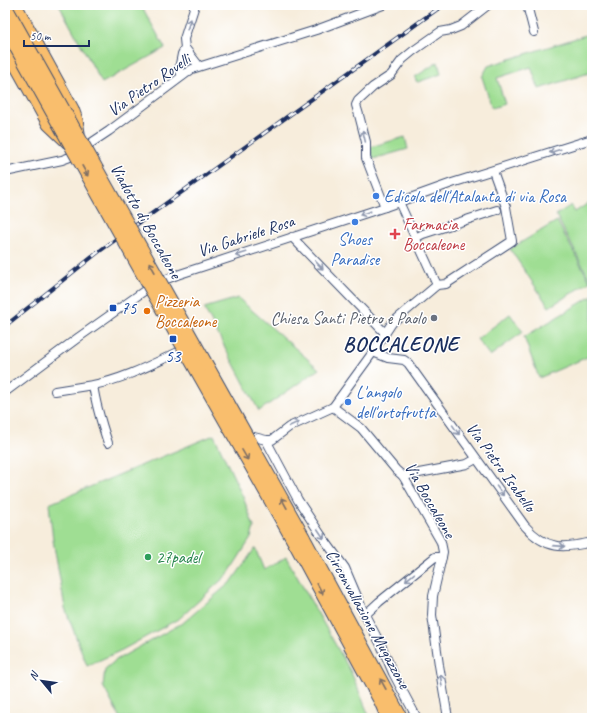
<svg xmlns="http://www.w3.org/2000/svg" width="597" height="723" viewBox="0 0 597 723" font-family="Caveat,sans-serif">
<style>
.green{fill:#9fde93;stroke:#5d8678}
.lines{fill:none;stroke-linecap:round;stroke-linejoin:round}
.minor-casing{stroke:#3c4c71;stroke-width:10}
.trunk-casing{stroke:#3c4c71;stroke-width:15}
.minor{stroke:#fff;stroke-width:8}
.trunk{stroke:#f9be6d;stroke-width:13}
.rail-casing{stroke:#1b2f5e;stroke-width:4}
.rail{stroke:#fff;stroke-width:2.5;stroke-dasharray:8;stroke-linecap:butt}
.trunk-bridge-casing{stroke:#3c4c71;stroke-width:15;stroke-linecap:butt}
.trunk-bridge{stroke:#f9be6d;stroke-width:13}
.oneway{stroke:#8d97ae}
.oneway2{stroke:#7f6f65}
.shop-dot{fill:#3f7fe0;stroke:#fff;stroke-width:1.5}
.health-dot{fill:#e0444e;stroke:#fff;stroke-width:1.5}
.transit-dot{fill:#1a4fb4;stroke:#fff;stroke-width:1.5}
.food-dot{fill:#e8710a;stroke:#fff;stroke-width:1.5}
.worship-dot{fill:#6b7280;stroke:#fff;stroke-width:1.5}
.leisure-dot{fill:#2e9e5b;stroke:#fff;stroke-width:1.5}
.labels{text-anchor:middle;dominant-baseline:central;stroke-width:3;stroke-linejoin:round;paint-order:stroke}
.street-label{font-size:17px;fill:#1b2f5e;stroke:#fff}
.shop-label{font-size:17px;fill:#366cbe;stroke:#fff;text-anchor:start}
.health-label{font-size:17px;fill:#be3a42;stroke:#fff;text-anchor:start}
.food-label{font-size:17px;fill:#c56008;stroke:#fff;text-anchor:start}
.transit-label{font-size:17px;fill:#164399;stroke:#fff;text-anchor:start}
.worship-label{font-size:17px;fill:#5b616d;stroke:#fff;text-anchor:end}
.leisure-label{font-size:17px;fill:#27864d;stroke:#fff;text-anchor:start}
.district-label{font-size:21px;font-weight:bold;letter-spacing:1px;fill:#1b2f5e;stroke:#fff}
</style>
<rect width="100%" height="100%" fill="#fff"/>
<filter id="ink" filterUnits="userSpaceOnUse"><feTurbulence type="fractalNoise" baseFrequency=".025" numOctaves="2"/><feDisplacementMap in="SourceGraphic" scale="8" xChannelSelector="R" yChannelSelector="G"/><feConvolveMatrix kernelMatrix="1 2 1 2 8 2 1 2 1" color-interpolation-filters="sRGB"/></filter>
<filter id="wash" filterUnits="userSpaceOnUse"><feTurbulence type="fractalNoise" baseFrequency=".012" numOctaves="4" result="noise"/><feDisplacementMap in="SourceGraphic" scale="16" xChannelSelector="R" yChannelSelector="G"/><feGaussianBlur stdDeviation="0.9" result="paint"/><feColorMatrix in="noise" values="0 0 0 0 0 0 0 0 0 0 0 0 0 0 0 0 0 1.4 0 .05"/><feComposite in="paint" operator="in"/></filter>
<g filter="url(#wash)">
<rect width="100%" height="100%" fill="#f7eddc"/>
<!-- green -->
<g class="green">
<polygon points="59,5 141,5 165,48 102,83"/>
<polygon points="592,33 592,72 539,89 531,67 497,78 505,104 492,108 482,77 488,66"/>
<polygon points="438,62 441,74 418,82 416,81 415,77"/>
<polygon points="405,137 408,149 373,159 370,147"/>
<polygon points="590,202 592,205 591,282 556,215 571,205 575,212"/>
<polygon points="557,221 590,282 549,307 510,249"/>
<polygon points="592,296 592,355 539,378 524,337"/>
<polygon points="238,298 319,369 259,411 204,308"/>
<polygon points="510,314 523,332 490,356 477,339"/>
<polygon points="214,435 243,497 254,527 251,538 228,574 180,618 122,650 87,666 65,608 53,540 49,504"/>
<polygon points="255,548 264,570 286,557 351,672 370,718 120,718 103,686 105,669 116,660 184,622 232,581"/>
</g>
</g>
<g filter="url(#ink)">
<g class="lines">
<defs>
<g id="minor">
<polyline points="195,5 184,39 185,48 199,66"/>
<polyline points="527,5 534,32"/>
<polyline points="182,76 179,69 182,54 185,48"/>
<polyline points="5,172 62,160 70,157 109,131 192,69 316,30 383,5"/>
<polyline points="399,202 437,285"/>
<polyline points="385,207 366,158 366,142 359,115 356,105 358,101 373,87 391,75 402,60 413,51 440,32 451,30 461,26 488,5"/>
<polyline points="292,237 385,333"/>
<polyline points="415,238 423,234 497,210"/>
<path d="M373,352L388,358L404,360L408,363L525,526C546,550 563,549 592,542"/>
<polyline points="55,391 93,385"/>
<polyline points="5,392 79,337 154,284 177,275 385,207 452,183 592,139"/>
<polyline points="333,407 361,428 396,470 403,476 441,542 443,552 442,557 433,596 432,615 439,665 448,718"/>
<polyline points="244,437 254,437 266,440 272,440 289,427 333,407 373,352 392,323 437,285 446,284 512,241 506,207 493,171"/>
<polyline points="266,440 298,500 321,535 345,568 365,615 381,645 393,673 417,718"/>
<path d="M108,443C101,422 96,406 93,385C126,379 158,361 189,347"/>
<polyline points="403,476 467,464 476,459"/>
<polyline points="365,615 379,602 435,557 442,557"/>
</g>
<g id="trunk">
<polyline points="15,5 72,109 76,120 78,133"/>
<polyline points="5,45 49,124 68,142"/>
<polyline points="303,537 401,718"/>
<polyline points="295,543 381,702 388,718"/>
</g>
</defs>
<!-- minor casing -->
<use href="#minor" class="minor-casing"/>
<!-- trunk casing -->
<use href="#trunk" class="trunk-casing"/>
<!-- minor -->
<use href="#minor" class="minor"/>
<!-- trunk -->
<use href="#trunk" class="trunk"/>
<defs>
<polyline id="rail" points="5,326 101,250 443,5"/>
</defs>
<!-- rail casing -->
<use href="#rail" class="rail-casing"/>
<!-- rail -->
<use href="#rail" class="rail"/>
<defs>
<g id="trunk-bridge">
<polyline points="5,6 303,537"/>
<polyline points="5,27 178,337 295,543"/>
</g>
</defs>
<!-- trunk-bridge casing -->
<use href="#trunk-bridge" class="trunk-bridge-casing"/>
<!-- trunk-bridge -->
<use href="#trunk-bridge" class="trunk-bridge"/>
</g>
<!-- one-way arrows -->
<defs><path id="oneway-shaft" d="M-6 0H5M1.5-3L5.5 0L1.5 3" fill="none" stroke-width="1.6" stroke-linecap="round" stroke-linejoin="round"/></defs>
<g class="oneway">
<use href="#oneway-shaft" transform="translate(189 24) rotate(-72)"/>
<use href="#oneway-shaft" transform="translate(364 136) rotate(-103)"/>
<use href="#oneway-shaft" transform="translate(555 151) rotate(163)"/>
<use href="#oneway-shaft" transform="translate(365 213) rotate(162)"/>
<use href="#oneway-shaft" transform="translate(241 254) rotate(162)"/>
<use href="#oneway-shaft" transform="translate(319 265) rotate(46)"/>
<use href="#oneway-shaft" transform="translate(294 424) rotate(-25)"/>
<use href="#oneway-shaft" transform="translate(456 430) rotate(55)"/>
<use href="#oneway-shaft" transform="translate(500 491) rotate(54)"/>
<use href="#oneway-shaft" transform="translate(321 534) rotate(56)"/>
<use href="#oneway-shaft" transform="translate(559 546) rotate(4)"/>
<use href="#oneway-shaft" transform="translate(410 577) rotate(141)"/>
<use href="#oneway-shaft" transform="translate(441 680) rotate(-99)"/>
</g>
<g class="oneway2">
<use href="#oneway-shaft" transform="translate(85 171) rotate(61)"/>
<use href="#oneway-shaft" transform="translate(152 267) rotate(-119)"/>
<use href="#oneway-shaft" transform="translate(245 455) rotate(60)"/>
<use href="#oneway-shaft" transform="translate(284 503) rotate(-119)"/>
<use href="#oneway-shaft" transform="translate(320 589) rotate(62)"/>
<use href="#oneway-shaft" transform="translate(383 684) rotate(-119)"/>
</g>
</g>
<!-- markers -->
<g class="shop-dot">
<circle cx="376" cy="196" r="4"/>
<circle cx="355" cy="222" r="4"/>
<circle cx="348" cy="402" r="4"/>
</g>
<path class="health-dot" d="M393 228h4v4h4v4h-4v4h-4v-4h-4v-4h4z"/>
<g class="transit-dot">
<rect x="109" y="304" width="8" height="8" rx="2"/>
<rect x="169" y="335" width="8" height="8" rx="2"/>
</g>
<circle class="food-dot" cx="147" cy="311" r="4"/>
<circle class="worship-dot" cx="434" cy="318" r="4"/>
<circle class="leisure-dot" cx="148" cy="557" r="4"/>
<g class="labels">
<!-- street labels -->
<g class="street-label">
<text transform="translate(149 85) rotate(-35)">Via Pietro Rovelli</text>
<text transform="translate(146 221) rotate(61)">Viadotto di Boccaleone</text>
<text transform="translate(246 236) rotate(-18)">Via Gabriele Rosa</text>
<text transform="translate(501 467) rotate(54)">Via Pietro Isabello</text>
<text transform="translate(430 500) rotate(60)">Via Boccaleone</text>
<text transform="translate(368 619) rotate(61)">Circonvallazione Mugazzone</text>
</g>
<!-- shop labels -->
<g class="shop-label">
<text x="384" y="196">Edicola dell'Atalanta di via Rosa</text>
<text x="355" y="239" text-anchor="middle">Shoes<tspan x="355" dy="20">Paradise</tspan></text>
<text x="356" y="392">L'angolo<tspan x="356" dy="20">dell'ortofrutta</tspan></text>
</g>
<!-- health labels -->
<g class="health-label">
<text x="403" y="224">Farmacia<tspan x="403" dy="20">Boccaleone</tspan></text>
</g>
<!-- food labels -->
<g class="food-label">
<text x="155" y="301">Pizzeria<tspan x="155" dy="20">Boccaleone</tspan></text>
</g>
<!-- transit labels -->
<g class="transit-label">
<text x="121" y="308">75</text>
<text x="173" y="356" text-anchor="middle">53</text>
</g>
<!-- worship labels -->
<g class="worship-label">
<text x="426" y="318">Chiesa Santi Pietro e Paolo</text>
</g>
<!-- leisure labels -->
<g class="leisure-label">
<text x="156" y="557">27padel</text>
</g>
<!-- district labels -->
<g class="district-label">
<text x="401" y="344">BOCCALEONE</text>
</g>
</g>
<!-- margin -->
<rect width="597" height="723" fill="none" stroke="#fff" stroke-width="20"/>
<!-- north arrow -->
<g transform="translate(42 681) rotate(299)" stroke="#ffffff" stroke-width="3" paint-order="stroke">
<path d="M0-3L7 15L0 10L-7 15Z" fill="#1b2f5e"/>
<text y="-6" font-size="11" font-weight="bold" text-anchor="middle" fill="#1b2f5e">N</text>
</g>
<!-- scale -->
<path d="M24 40v6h65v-6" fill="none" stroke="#1b2f5e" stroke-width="2"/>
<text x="30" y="40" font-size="12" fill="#1b2f5e" stroke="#ffffff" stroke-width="3" paint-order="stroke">50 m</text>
</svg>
